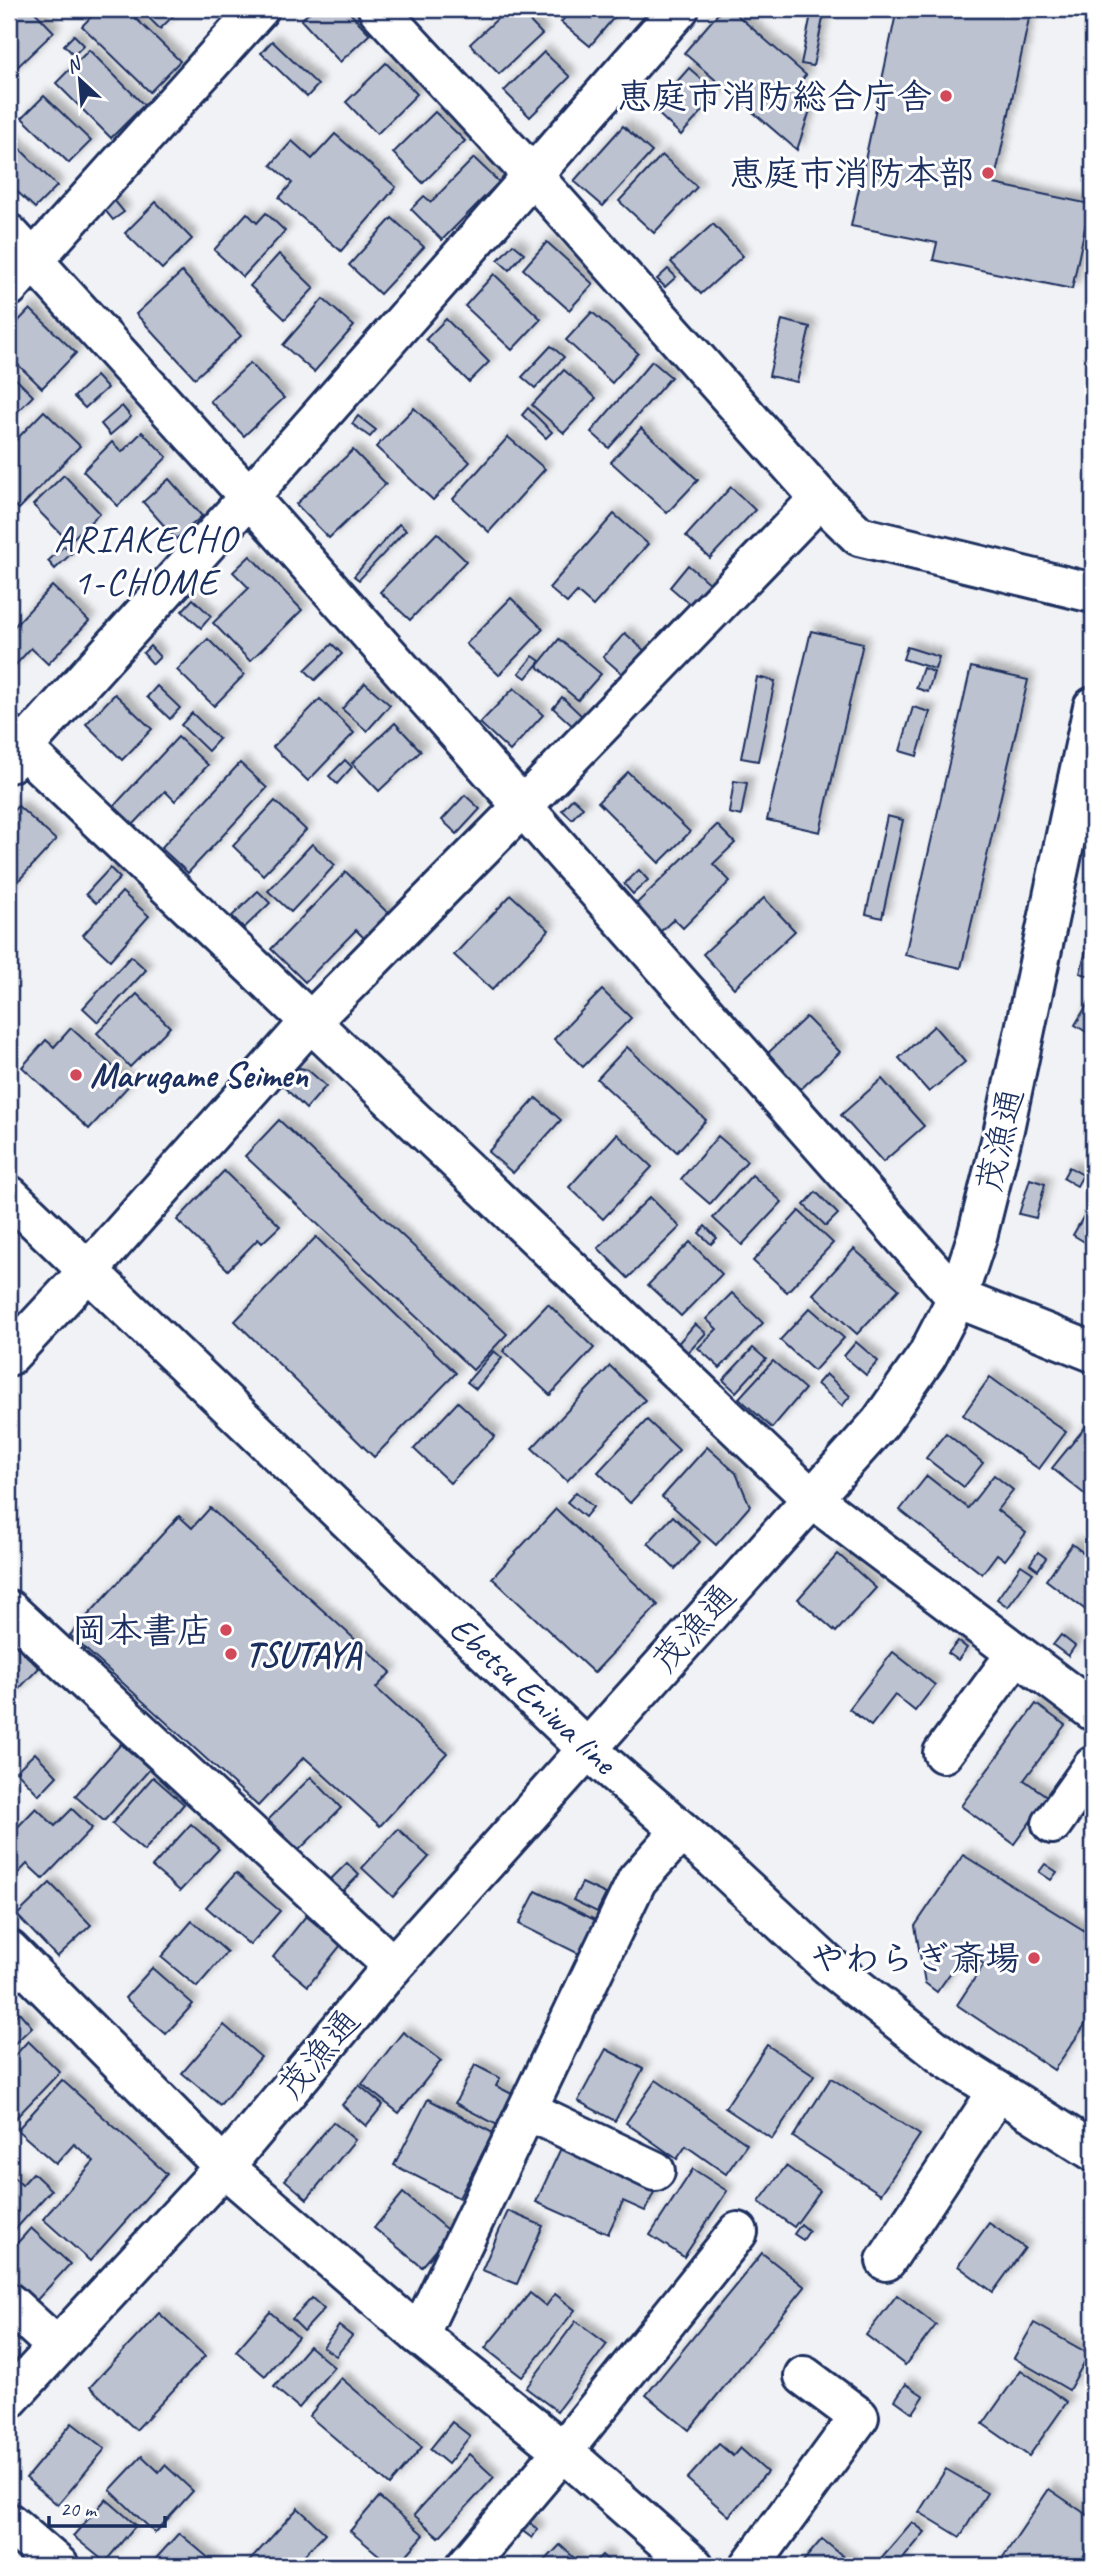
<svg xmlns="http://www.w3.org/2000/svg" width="1102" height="2575" viewBox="0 0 1102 2575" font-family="Caveat,'Klee One',sans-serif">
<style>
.building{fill:#bcc2d0;stroke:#1b2f5e;stroke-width:2;filter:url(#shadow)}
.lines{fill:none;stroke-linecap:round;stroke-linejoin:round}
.minor-casing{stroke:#1b2f5e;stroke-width:44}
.major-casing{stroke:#1b2f5e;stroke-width:44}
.minor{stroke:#fff;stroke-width:38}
.major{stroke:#fff;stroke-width:38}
.poi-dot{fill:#d1495b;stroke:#fff;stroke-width:2.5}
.labels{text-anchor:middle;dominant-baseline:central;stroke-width:6;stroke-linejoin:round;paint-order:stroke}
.poi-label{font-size:35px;font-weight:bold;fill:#1b2f5e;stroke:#fff;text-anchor:end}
.street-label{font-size:35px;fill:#1b2f5e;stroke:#fff}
.neighbourhood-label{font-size:37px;letter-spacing:2px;fill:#1b2f5e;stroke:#fff}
</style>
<defs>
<filter id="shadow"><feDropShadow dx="6" dy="-6" stdDeviation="3.5" flood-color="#0004"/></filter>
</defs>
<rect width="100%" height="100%" fill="#f1f2f5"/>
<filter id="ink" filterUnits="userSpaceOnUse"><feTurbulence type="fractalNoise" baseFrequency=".0143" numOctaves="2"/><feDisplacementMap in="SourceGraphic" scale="14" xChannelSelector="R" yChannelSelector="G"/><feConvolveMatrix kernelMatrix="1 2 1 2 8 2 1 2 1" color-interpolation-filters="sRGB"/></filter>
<g filter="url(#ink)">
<!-- building -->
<g class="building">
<polygon points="9,9 32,9 54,32 9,75"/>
<polygon points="99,9 126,9 180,61 150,92 82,26"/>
<polygon points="140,9 180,9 160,29"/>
<polygon points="313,9 346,9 370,34 340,62 301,20"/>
<polygon points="508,9 518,9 542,34 499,74 470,44"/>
<polygon points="572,9 621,9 590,46 561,22"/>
<polygon points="722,9 730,9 806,75 794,89 812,104 797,150 684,53"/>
<polygon points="812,9 825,9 813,66 801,64"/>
<polygon points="897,9 1031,9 994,184 1090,204 1072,289 933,260 937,243 851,226"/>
<polygon points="74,35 84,45 74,55 64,45"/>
<polygon points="272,41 318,85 307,97 261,53"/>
<polygon points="89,50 144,105 111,138 56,83"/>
<polygon points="544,52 570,77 530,117 504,91"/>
<polygon points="386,63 417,94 377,134 346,102"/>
<polygon points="689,68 718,94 681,135 653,109"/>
<polygon points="44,96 91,141 69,163 22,118"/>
<polygon points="435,112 465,141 423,183 393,153"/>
<polygon points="623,126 652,152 603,206 574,181"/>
<polygon points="335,134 396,187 341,251 279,198 292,183 271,165 292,141 312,159"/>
<polygon points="9,138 57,186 35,208 9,184"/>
<polygon points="662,155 697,187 654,233 619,201"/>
<polygon points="474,158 499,182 442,240 411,209 424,196 431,202"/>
<polygon points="114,200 124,212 113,220 104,209"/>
<polygon points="156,202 192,239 162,269 125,233"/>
<polygon points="247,213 257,223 266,213 285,231 243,277 214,250"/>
<polygon points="392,218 424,247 380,294 349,265"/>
<polygon points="713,224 743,256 701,294 671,262"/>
<polygon points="547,242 593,284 569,310 523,269"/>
<polygon points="513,244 524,253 509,270 498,260"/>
<polygon points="279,254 314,288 285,319 250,286"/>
<polygon points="668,269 676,277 665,287 657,279"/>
<polygon points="182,272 241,336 195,378 136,314"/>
<polygon points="494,274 541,319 512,350 465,306"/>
<polygon points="323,299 354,326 314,372 283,345"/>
<polygon points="30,309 76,353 42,388 9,356 9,331"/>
<polygon points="592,312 638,353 612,383 566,340"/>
<polygon points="446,319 489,362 469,382 426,339"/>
<polygon points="782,320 810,327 797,382 769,376"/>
<polygon points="551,346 564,357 535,388 522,377"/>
<polygon points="652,361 671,377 609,448 591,432"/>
<polygon points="250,363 284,398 244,436 210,401"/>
<polygon points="564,370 596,398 564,433 532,405"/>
<polygon points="9,372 33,396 10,419 9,417"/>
<polygon points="96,376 107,388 85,408 74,397"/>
<polygon points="122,406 131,417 110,435 101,424"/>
<polygon points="414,408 470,462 433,500 376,447"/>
<polygon points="528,408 552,432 546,438 522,415"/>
<polygon points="44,411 80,446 19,509 9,499 9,447"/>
<polygon points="358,416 376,430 370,437 352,424"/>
<polygon points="641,428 698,480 667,513 611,462"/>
<polygon points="142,432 167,457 118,506 83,471 112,442 122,452"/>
<polygon points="508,437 545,469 489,532 453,499"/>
<polygon points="353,450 386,484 329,538 296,504"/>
<polygon points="64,475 100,513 69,542 33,505"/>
<polygon points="169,479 202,516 176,539 143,502"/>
<polygon points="731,487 755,510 710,558 686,536"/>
<polygon points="614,514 648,544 593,606 577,592 567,603 549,588"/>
<polygon points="399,524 406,530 359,580 354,576"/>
<polygon points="437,533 466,561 410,620 380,592"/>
<polygon points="64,546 73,552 55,569 48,561"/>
<polygon points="250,556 302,610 250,661 213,623 249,588 233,572"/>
<polygon points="688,565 710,584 691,605 670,587"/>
<polygon points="52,586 89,621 48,664 31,648 9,672 9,632"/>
<polygon points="511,598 543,629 499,675 466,644"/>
<polygon points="193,599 211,616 201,628 182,611"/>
<polygon points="811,631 863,643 820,832 767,820"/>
<polygon points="625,633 648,654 627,678 603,657"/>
<polygon points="208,639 244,675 214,706 177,670"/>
<polygon points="559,639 601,674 578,700 537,666"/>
<polygon points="332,644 342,654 315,680 305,670"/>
<polygon points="150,646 160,657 153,664 143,653"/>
<polygon points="907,647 939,657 935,669 903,659"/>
<polygon points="533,656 540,661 526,678 519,673"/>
<polygon points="971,667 1028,680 961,968 905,955"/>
<polygon points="923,668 934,672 928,692 916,688"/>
<polygon points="757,677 775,681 758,761 741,758"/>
<polygon points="365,683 390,705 367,731 342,709"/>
<polygon points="157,686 180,708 170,719 147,697"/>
<polygon points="514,688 543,715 510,751 480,723"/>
<polygon points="115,694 152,729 122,760 86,724"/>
<polygon points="562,697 585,719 576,729 553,708"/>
<polygon points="320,699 354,733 308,781 273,747"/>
<polygon points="913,707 930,712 917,756 900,751"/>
<polygon points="192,713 219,739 208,751 181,725"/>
<polygon points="395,723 421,751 379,791 352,763"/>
<polygon points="178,737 208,765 175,801 165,791 133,825 113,807"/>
<polygon points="345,760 352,767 337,784 329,776"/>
<polygon points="240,763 267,788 188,873 161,848"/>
<polygon points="628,772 690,832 659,863 598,802"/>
<polygon points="734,781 747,783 741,816 729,813"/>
<polygon points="465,795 480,809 457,834 442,820"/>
<polygon points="573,798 583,807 572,819 562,810"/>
<polygon points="275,801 306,830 263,875 233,846"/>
<polygon points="18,806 56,840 9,891 9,815"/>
<polygon points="887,816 903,820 882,918 866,914"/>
<polygon points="717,825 735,843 713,864 730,881 683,928 674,919 658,934 632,908"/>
<polygon points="312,844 335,865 291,912 268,891"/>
<polygon points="110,868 120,878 96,903 86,894"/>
<polygon points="639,870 648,880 633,894 624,884"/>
<polygon points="346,872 391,916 367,941 356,930 305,982 271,949"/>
<polygon points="258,891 270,903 244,928 232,916"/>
<polygon points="122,892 149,916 110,960 83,935"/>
<polygon points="511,895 549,930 492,990 454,955"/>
<polygon points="764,898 795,931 734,988 703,954"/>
<polygon points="1086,951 1093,953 1093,977 1080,973"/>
<polygon points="131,956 146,970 98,1022 83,1008"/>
<polygon points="602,990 631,1018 583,1067 554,1039"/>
<polygon points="137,994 170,1027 130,1067 97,1033"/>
<polygon points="1093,995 1093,1036 1075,1025"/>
<polygon points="806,1017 840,1052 801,1089 767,1054"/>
<polygon points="934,1026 965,1062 929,1092 899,1058"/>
<polygon points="71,1028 131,1083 89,1129 22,1067 46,1040 54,1047"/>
<polygon points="627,1047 706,1120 677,1152 597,1079"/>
<polygon points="300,1068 308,1070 326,1086 306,1109 282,1085"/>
<polygon points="882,1079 924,1126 883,1162 841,1115"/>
<polygon points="536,1098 561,1120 513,1173 488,1152"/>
<polygon points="279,1120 507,1334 473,1370 245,1156"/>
<polygon points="617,1134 652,1167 603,1219 569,1187"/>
<polygon points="718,1136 747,1161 710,1204 681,1179"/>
<polygon points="1069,1167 1083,1175 1077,1186 1063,1178"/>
<polygon points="224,1171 280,1226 262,1243 258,1239 228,1270 177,1220"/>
<polygon points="752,1175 782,1202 742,1245 713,1218"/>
<polygon points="1030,1179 1045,1184 1036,1218 1019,1214"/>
<polygon points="816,1192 838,1214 826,1226 804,1205"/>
<polygon points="650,1197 680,1227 628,1278 598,1248"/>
<polygon points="1093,1200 1093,1247 1073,1235"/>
<polygon points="799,1211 833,1243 787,1292 753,1261"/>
<polygon points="705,1226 717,1238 711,1244 699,1233"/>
<polygon points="316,1237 456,1373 374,1457 235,1321"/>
<polygon points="690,1242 722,1274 681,1316 648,1285"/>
<polygon points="854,1249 899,1289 857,1334 813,1294"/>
<polygon points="732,1293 763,1323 720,1368 698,1348 717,1329 706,1319"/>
<polygon points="548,1304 594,1348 550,1395 503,1351"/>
<polygon points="810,1308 844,1338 814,1371 780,1340"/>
<polygon points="695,1324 706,1333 684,1357 674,1348"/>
<polygon points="856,1342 878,1361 866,1375 844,1356"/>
<polygon points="753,1348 766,1359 736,1392 723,1380"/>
<polygon points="494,1351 502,1358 476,1389 467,1382"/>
<polygon points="773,1361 805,1389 772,1428 739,1398"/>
<polygon points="610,1366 645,1400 567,1481 532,1448"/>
<polygon points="826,1374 850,1396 842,1406 817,1384"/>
<polygon points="990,1377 1066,1432 1039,1469 963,1415"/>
<polygon points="458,1402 495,1436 450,1483 414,1449"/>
<polygon points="647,1420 679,1450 630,1503 598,1472"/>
<polygon points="1087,1425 1093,1431 1093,1501 1052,1468"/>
<polygon points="946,1433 983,1463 964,1487 926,1458"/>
<polygon points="707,1447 736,1473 750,1506 716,1545 662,1497"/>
<polygon points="994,1475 1013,1490 997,1510 1026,1533 1005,1560 997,1554 982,1574 900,1510 927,1476 968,1508"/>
<polygon points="576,1492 593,1507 585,1517 567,1502"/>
<polygon points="210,1508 391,1672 376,1688 447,1753 380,1826 304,1757 258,1806 70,1635 179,1516 192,1528"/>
<polygon points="556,1509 658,1605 594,1673 492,1578"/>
<polygon points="673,1516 700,1542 675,1569 648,1543"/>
<polygon points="1072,1544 1093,1560 1093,1602 1087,1611 1046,1580"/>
<polygon points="1038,1552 1046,1558 1038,1570 1030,1564"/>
<polygon points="838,1554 876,1588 836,1632 798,1599"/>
<polygon points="1021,1565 1033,1573 1008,1607 997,1599"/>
<polygon points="1061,1635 1075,1646 1068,1656 1053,1645"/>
<polygon points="9,1639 39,1668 9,1699"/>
<polygon points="958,1641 967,1648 958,1660 948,1653"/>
<polygon points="893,1652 935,1685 915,1711 895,1695 871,1726 849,1709"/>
<polygon points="1036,1704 1065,1725 1024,1780 1048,1797 1014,1844 961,1806"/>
<polygon points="121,1744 150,1769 104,1821 75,1796"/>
<polygon points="35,1753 57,1776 39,1795 16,1771"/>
<polygon points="153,1777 184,1804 144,1851 112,1824"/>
<polygon points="311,1777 341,1808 299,1850 268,1820"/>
<polygon points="36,1808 55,1826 72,1809 92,1828 43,1879 27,1864 9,1883 9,1836"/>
<polygon points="191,1824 219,1849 180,1891 152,1867"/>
<polygon points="398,1829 429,1857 393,1897 362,1868"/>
<polygon points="963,1855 1093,1936 1093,2013 1054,2070 957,2005 984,1964 965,1952 937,1992 925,1983 915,1926"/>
<polygon points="347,1863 359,1875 339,1895 327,1883"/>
<polygon points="1045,1864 1057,1872 1051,1880 1039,1872"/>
<polygon points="236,1873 280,1911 250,1945 206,1907"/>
<polygon points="50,1883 91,1925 57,1957 17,1915"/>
<polygon points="582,1883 606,1894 597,1912 573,1900"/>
<polygon points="536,1891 597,1921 581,1955 519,1924"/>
<polygon points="306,1916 341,1945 308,1986 273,1957"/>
<polygon points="192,1921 227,1952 197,1987 161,1957"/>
<polygon points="152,1968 193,2004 166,2034 125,1998"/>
<polygon points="19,2012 32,2027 9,2049 9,2022"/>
<polygon points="224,2025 261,2057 220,2105 182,2073"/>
<polygon points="403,2032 441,2061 399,2113 362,2084"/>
<polygon points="28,2041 60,2072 9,2125 9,2062"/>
<polygon points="767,2045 814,2076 772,2139 725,2108"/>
<polygon points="606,2049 643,2069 615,2121 578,2101"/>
<polygon points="475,2065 500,2078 496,2086 512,2094 497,2125 455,2103"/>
<polygon points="831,2078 920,2135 881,2194 793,2137"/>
<polygon points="62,2080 167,2174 90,2261 43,2219 94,2161 74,2144 56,2164 17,2130"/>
<polygon points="656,2080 747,2144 726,2174 686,2146 677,2159 626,2123"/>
<polygon points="359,2085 383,2105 366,2126 342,2105"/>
<polygon points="428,2099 493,2133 459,2198 394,2165"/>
<polygon points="333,2122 355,2140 307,2199 285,2180"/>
<polygon points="561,2148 655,2190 645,2211 623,2201 608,2234 536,2202"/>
<polygon points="786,2166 820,2191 794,2227 759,2202"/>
<polygon points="693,2169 727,2191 684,2257 650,2235"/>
<polygon points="9,2173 22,2185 33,2173 51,2190 12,2233 9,2230"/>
<polygon points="403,2193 451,2233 422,2267 374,2228"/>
<polygon points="508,2211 543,2226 517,2284 482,2270"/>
<polygon points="989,2223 1025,2248 993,2292 958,2266"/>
<polygon points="801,2224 809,2231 803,2240 794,2234"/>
<polygon points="31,2228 70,2264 35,2302 9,2278 9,2252"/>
<polygon points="762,2253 805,2287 689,2430 646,2395"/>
<polygon points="530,2293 546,2306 555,2294 575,2310 522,2377 485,2348"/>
<polygon points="897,2295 936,2325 905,2365 866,2335"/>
<polygon points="312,2298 324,2309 304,2331 292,2319"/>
<polygon points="270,2312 298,2337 265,2376 236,2351"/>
<polygon points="159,2313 205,2356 136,2430 90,2387"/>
<polygon points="576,2321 607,2344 557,2411 526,2388"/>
<polygon points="1034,2323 1089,2354 1069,2390 1014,2358"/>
<polygon points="339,2326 352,2336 336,2356 323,2347"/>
<polygon points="309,2346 334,2367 299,2408 274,2387"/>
<polygon points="1021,2370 1067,2402 1029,2456 983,2424"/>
<polygon points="341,2378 422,2447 390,2485 309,2416"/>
<polygon points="906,2384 924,2396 913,2413 895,2400"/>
<polygon points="452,2422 470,2436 448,2464 430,2449"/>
<polygon points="72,2423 105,2449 58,2505 26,2478"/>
<polygon points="719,2444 733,2456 740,2448 767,2472 729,2516 687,2479"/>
<polygon points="469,2454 494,2477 439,2537 414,2515"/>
<polygon points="142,2456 159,2472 165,2465 193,2491 155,2533 110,2490"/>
<polygon points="946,2469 987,2493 960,2537 919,2512"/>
<polygon points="1049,2489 1093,2519 1093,2542 1077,2566 997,2566"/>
<polygon points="379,2497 424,2535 397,2566 392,2566 350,2531"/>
<polygon points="106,2499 136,2525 105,2562 73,2536"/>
<polygon points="298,2508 325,2533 294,2566 245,2566"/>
<polygon points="527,2520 538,2529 532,2538 520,2529"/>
<polygon points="912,2522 925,2532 897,2566 877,2566 875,2565"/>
<polygon points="179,2533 218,2566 149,2566"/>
<polygon points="822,2539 855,2566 799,2566"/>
<polygon points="560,2545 583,2566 540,2566"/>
<polygon points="602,2555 612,2564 609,2566 591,2566"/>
</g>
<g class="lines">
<defs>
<g id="minor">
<polyline points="378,9 533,176 820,498 859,536 1093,593"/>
<polyline points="9,234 249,497 957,1298 1093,1352"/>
<polyline points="9,287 259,9"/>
<polyline points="9,735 811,1498 1093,1711"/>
<polyline points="9,763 249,497 679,9"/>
<polyline points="9,1356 88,1271 311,1021 522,807 820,498"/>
<polyline points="9,1610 393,1966"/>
<polyline points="943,1753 1016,1654"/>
<polyline points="1052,1824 1093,1766"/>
<polyline points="9,1950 224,2167 419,2335 563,2451 694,2566"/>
<polyline points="527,2110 655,2171"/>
<polyline points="886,2261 998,2091"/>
<polyline points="9,2303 56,2346"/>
<polyline points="419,2335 637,1880 681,1831"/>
<polyline points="9,2399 224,2167 393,1966 880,1423 927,1356 957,1298 977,1237 1004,1129 1093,707"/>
<polyline points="9,2523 59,2566"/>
<polyline points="466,2566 563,2451 738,2232"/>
<polyline points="750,2566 859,2417 804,2376"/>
</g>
<polyline id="major" points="9,1195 586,1748 715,1860 828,1965 946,2058 1093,2151"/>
</defs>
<!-- minor casing -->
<use href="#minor" class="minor-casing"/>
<!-- major casing -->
<use href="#major" class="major-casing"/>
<!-- minor -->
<use href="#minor" class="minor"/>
<!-- major -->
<use href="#major" class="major"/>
</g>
</g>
<!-- markers -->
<g class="poi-dot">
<circle cx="946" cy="96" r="7"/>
<circle cx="988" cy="173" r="7"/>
<circle cx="76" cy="1075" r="7"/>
<circle cx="226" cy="1630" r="7"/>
<circle cx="231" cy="1654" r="7"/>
<circle cx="1034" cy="1958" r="7"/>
</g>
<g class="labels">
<!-- poi labels -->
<g class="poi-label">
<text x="932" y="96">恵庭市消防総合庁舎</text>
<text x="974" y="173">恵庭市消防本部</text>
<text x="90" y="1075" text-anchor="start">Marugame Seimen</text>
<text x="212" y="1630">岡本書店</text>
<text x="245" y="1654" text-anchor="start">TSUTAYA</text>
<text x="1020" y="1958">やわらぎ斎場</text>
</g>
<!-- street labels -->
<g class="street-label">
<text transform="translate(1000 1140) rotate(-77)">茂漁通</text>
<text transform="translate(694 1628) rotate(-48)">茂漁通</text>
<text transform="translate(533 1695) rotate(43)">Ebetsu Eniwa line</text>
<text transform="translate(319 2054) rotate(-50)">茂漁通</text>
</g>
<!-- neighbourhood labels -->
<g class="neighbourhood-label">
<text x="146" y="538">ARIAKECHO<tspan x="146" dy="43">1-CHOME</tspan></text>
</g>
</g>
<!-- margin -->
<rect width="1102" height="2575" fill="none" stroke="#fff" stroke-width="35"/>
<rect x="18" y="18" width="1067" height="2540" fill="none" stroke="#1b2f5e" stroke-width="2.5" filter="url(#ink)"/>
<!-- north arrow -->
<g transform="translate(80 80) rotate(334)" stroke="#ffffff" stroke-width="5" paint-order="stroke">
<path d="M0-5L12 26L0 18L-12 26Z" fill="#1b2f5e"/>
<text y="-10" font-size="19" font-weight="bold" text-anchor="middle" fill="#1b2f5e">N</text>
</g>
<!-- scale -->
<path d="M49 2516v10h116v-10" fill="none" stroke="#1b2f5e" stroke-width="3.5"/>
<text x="60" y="2516" font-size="21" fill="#1b2f5e" stroke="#ffffff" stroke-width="5" paint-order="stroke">20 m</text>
</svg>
